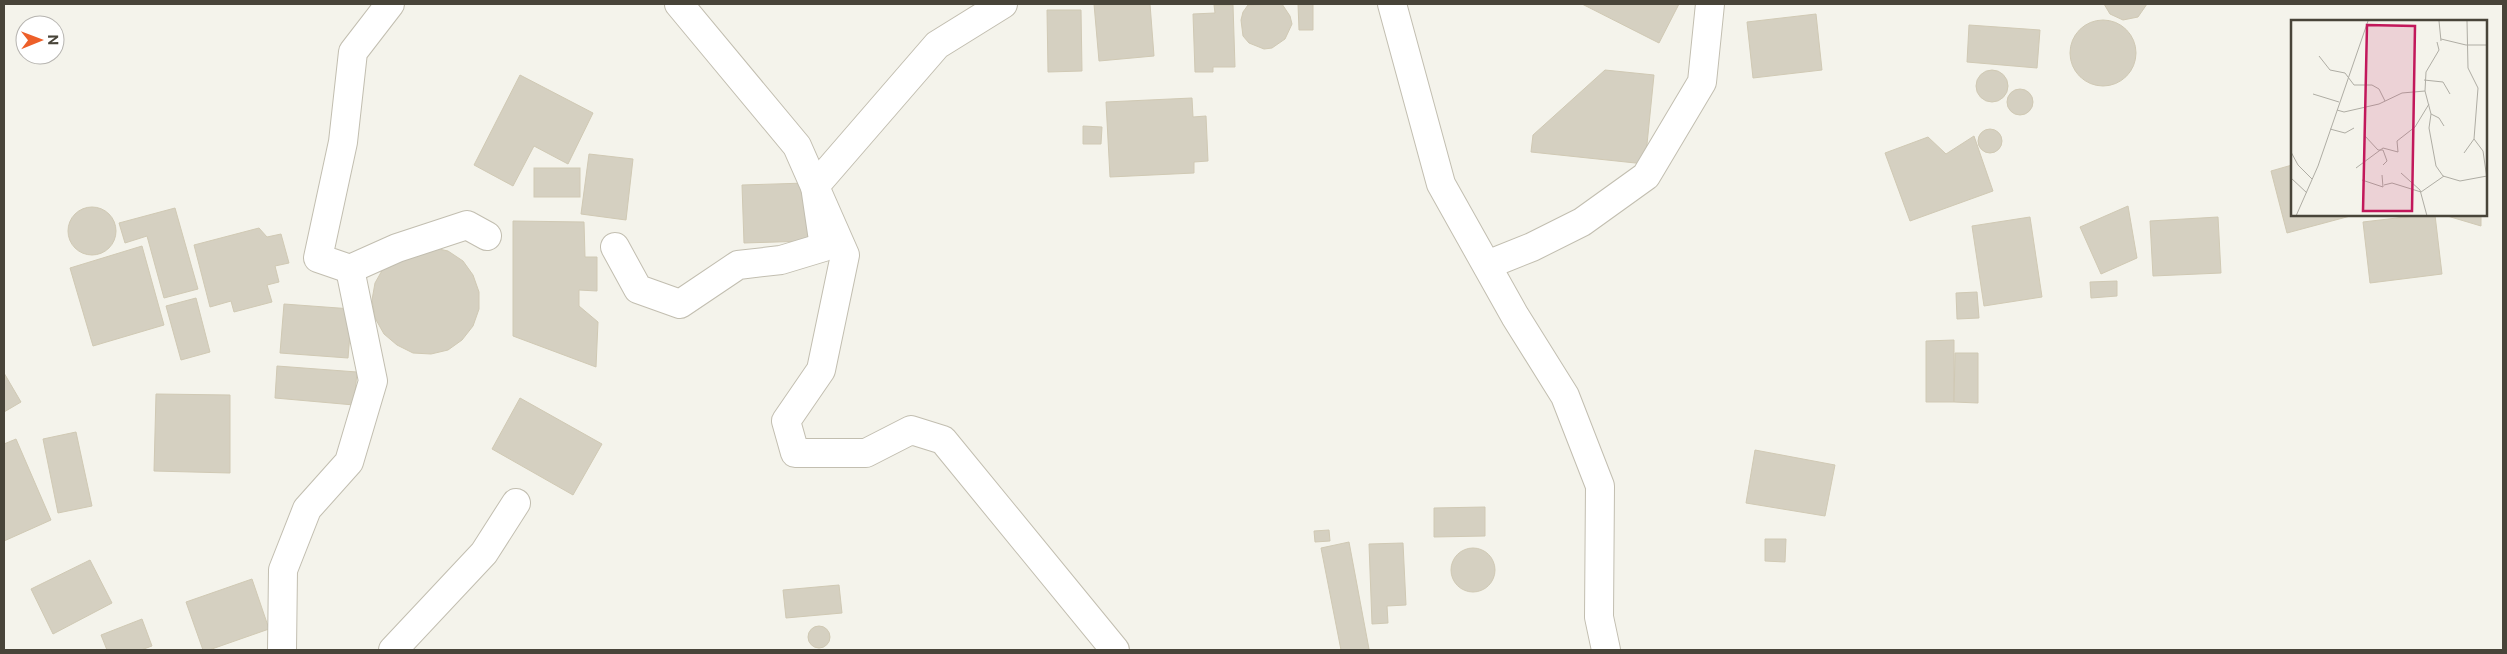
<svg xmlns="http://www.w3.org/2000/svg" width="2507" height="654" viewBox="0 0 2507 654" font-family="'Public Sans',sans-serif">
<style>
.building{fill:#d5d0c1;stroke:#d0c9b4}
.lines{fill:none;stroke-linecap:round;stroke-linejoin:round}
.minor-casing{stroke:#c2beb0;stroke-width:30}
.minor{stroke:#fff;stroke-width:28}
.inset-road{fill:none;stroke:#afada4;stroke-width:1}
.view{fill:#c2185b;fill-opacity:0.15;stroke:#c2185b;stroke-width:2.5}
.inset-edge{fill:none;stroke:#484439;stroke-width:2.5}
</style>
<rect width="100%" height="100%" fill="#f4f3eb"/>
<!-- building -->
<g class="building">
<polygon points="1094,4 1150,4 1154,56 1099,61"/>
<polygon points="1282,4 1290,16 1292,24 1285,39 1272,48 1264,49 1249,43 1243,36 1241,20 1243,12 1248,5"/>
<polygon points="1298,4 1313,4 1313,30 1299,30"/>
<polygon points="1582,4 1679,4 1659,43"/>
<polygon points="2104,4 2147,4 2138,17 2123,20 2110,14"/>
<polygon points="1214,5 1233,5 1235,67 1213,67 1213,72 1195,72 1193,14 1215,13"/>
<polygon points="1047,10 1081,10 1082,71 1048,72"/>
<polygon points="1816,14 1822,70 1753,78 1747,22"/>
<circle cx="2103" cy="53" r="33"/>
<polygon points="1969,25 2040,30 2037,68 1967,62"/>
<polygon points="1605,70 1654,75 1645,164 1531,152 1533,135"/>
<circle cx="1992" cy="86" r="16"/>
<polygon points="520,75 593,113 568,164 534,146 513,186 474,165"/>
<circle cx="2020" cy="102" r="13"/>
<polygon points="1192,98 1193,117 1206,116 1208,161 1194,162 1194,173 1110,177 1106,102"/>
<polygon points="1083,126 1102,127 1101,144 1083,144"/>
<circle cx="1990" cy="141" r="12"/>
<polygon points="1974,136 1993,191 1910,221 1885,153 1928,137 1946,154"/>
<polygon points="589,154 633,159 626,220 581,214"/>
<polygon points="2292,165 2292,215 2354,215 2287,233 2271,171"/>
<rect x="534" y="168" width="46" height="29"/>
<polygon points="806,183 808,241 744,243 742,185"/>
<polygon points="2128,206 2137,258 2101,274 2080,227"/>
<circle cx="92" cy="231" r="24"/>
<polygon points="175,208 198,289 164,298 147,236 125,243 119,223"/>
<polygon points="2422,215 2435,215 2442,274 2370,283 2363,222"/>
<polygon points="2444,215 2481,215 2481,226"/>
<polygon points="2030,217 2042,297 1984,306 1972,226"/>
<polygon points="2218,217 2221,273 2153,276 2150,221"/>
<polygon points="513,221 584,222 585,257 597,257 597,291 579,290 579,306 598,322 596,367 513,336"/>
<polygon points="259,228 267,237 281,234 289,263 275,266 279,282 267,285 272,302 234,312 231,301 210,307 194,245"/>
<polygon points="142,246 164,325 93,346 70,268"/>
<polygon points="430,247 448,251 463,261 473,275 479,292 479,309 473,326 462,340 448,350 431,354 413,353 397,345 384,334 375,318 372,300 375,283 384,267"/>
<polygon points="2117,281 2117,296 2091,298 2090,282"/>
<polygon points="1977,292 1979,318 1957,319 1956,293"/>
<polygon points="196,298 210,352 181,360 166,306"/>
<polygon points="284,304 352,309 348,358 280,353"/>
<polygon points="1954,340 1954,402 1926,402 1926,341"/>
<polygon points="1955,353 1978,353 1978,403 1954,402"/>
<polygon points="277,366 357,372 354,405 275,398"/>
<polygon points="4,373 21,402 4,412"/>
<polygon points="156,394 230,395 230,473 154,471"/>
<polygon points="520,398 602,444 573,495 492,449"/>
<polygon points="76,432 92,506 58,513 43,439"/>
<polygon points="16,439 51,520 4,541 4,444"/>
<polygon points="1755,450 1835,465 1825,516 1746,503"/>
<polygon points="1485,507 1485,536 1434,537 1434,508"/>
<polygon points="1329,530 1330,541 1315,542 1314,531"/>
<polygon points="1765,539 1786,539 1785,562 1765,561"/>
<polygon points="1349,542 1369,649 1365,650 1341,650 1321,548"/>
<polygon points="1403,543 1406,605 1387,606 1388,623 1372,624 1369,544"/>
<circle cx="1473" cy="570" r="22"/>
<polygon points="90,560 112,603 53,634 31,589"/>
<polygon points="252,579 269,629 209,650 203,650 186,602"/>
<polygon points="839,585 842,613 786,618 783,590"/>
<polygon points="142,619 152,646 141,650 107,650 101,635"/>
<circle cx="819" cy="637" r="11"/>
</g>
<g class="lines">
<defs>
<g id="minor">
<polyline points="390,4 353,52 343,142 318,258 350,269 397,248 467,225 487,236"/>
<polyline points="679,4 797,146 845,255 821,370 786,421 795,453 866,453 911,430 943,440 1115,650"/>
<polyline points="1392,4 1441,184 1515,316 1565,396 1600,486 1599,617 1606,650"/>
<polyline points="615,247 638,289 680,304 738,265 781,260 824,247 815,186 937,45 1003,4"/>
<polyline points="1487,265 1532,247 1582,222 1646,176 1702,82 1710,4"/>
<polyline points="282,650 283,570 307,509 349,462 373,381 350,269"/>
<polyline points="393,650 484,553 516,503"/>
</g>
</defs>
<!-- minor casing -->
<use href="#minor" class="minor-casing"/>
<!-- minor -->
<use href="#minor" class="minor"/>
</g>
<!-- overview -->
<g transform="translate(2291 20)">
<rect width="196" height="196" fill="#f4f3eb"/>
<path class="inset-road" d="M148,1L150,21M176,1L177,48L187,68L183,119L192,131L196,159M150,19L175,25H196M28,36L39,50L54,53L63,65H81L88,69L94,81M133,60L152,62L159,74M134,71L140,94L148,98L153,106M22,74L48,82M46,90L53,92L88,84L111,73L134,71L135,52L148,30L146,22M140,94L138,108L145,146L152,156L169,161L196,156M39,109L54,113L63,108M74,116L87,130H92L96,141L92,145M0,132L7,145L21,159M173,133L183,119M65,148L92,128L107,132L106,121L124,107L138,84M110,153L129,170L136,196M0,158L16,173M71,160L92,167L91,155M93,165L101,163L130,172L153,156M5,196L27,146L77,1"/>
<path class="view" d="M76,5L124,6L121,191H72Z"/>
<rect width="196" height="196" class="inset-edge"/>
</g>
<!-- border -->
<rect width="2507" height="654" fill="none" stroke="#484439" stroke-width="10"/>
<!-- north arrow -->
<g transform="translate(40 40) rotate(89)"><circle r="24" fill="#ffffff" stroke="#b6b4b0"/>
<path d="M0-4L9 19L0 12L-9 19Z" fill="#ed5f29"/>
<text y="-8" font-size="14" font-weight="bold" text-anchor="middle" fill="#484439">N</text>
</g>
</svg>
